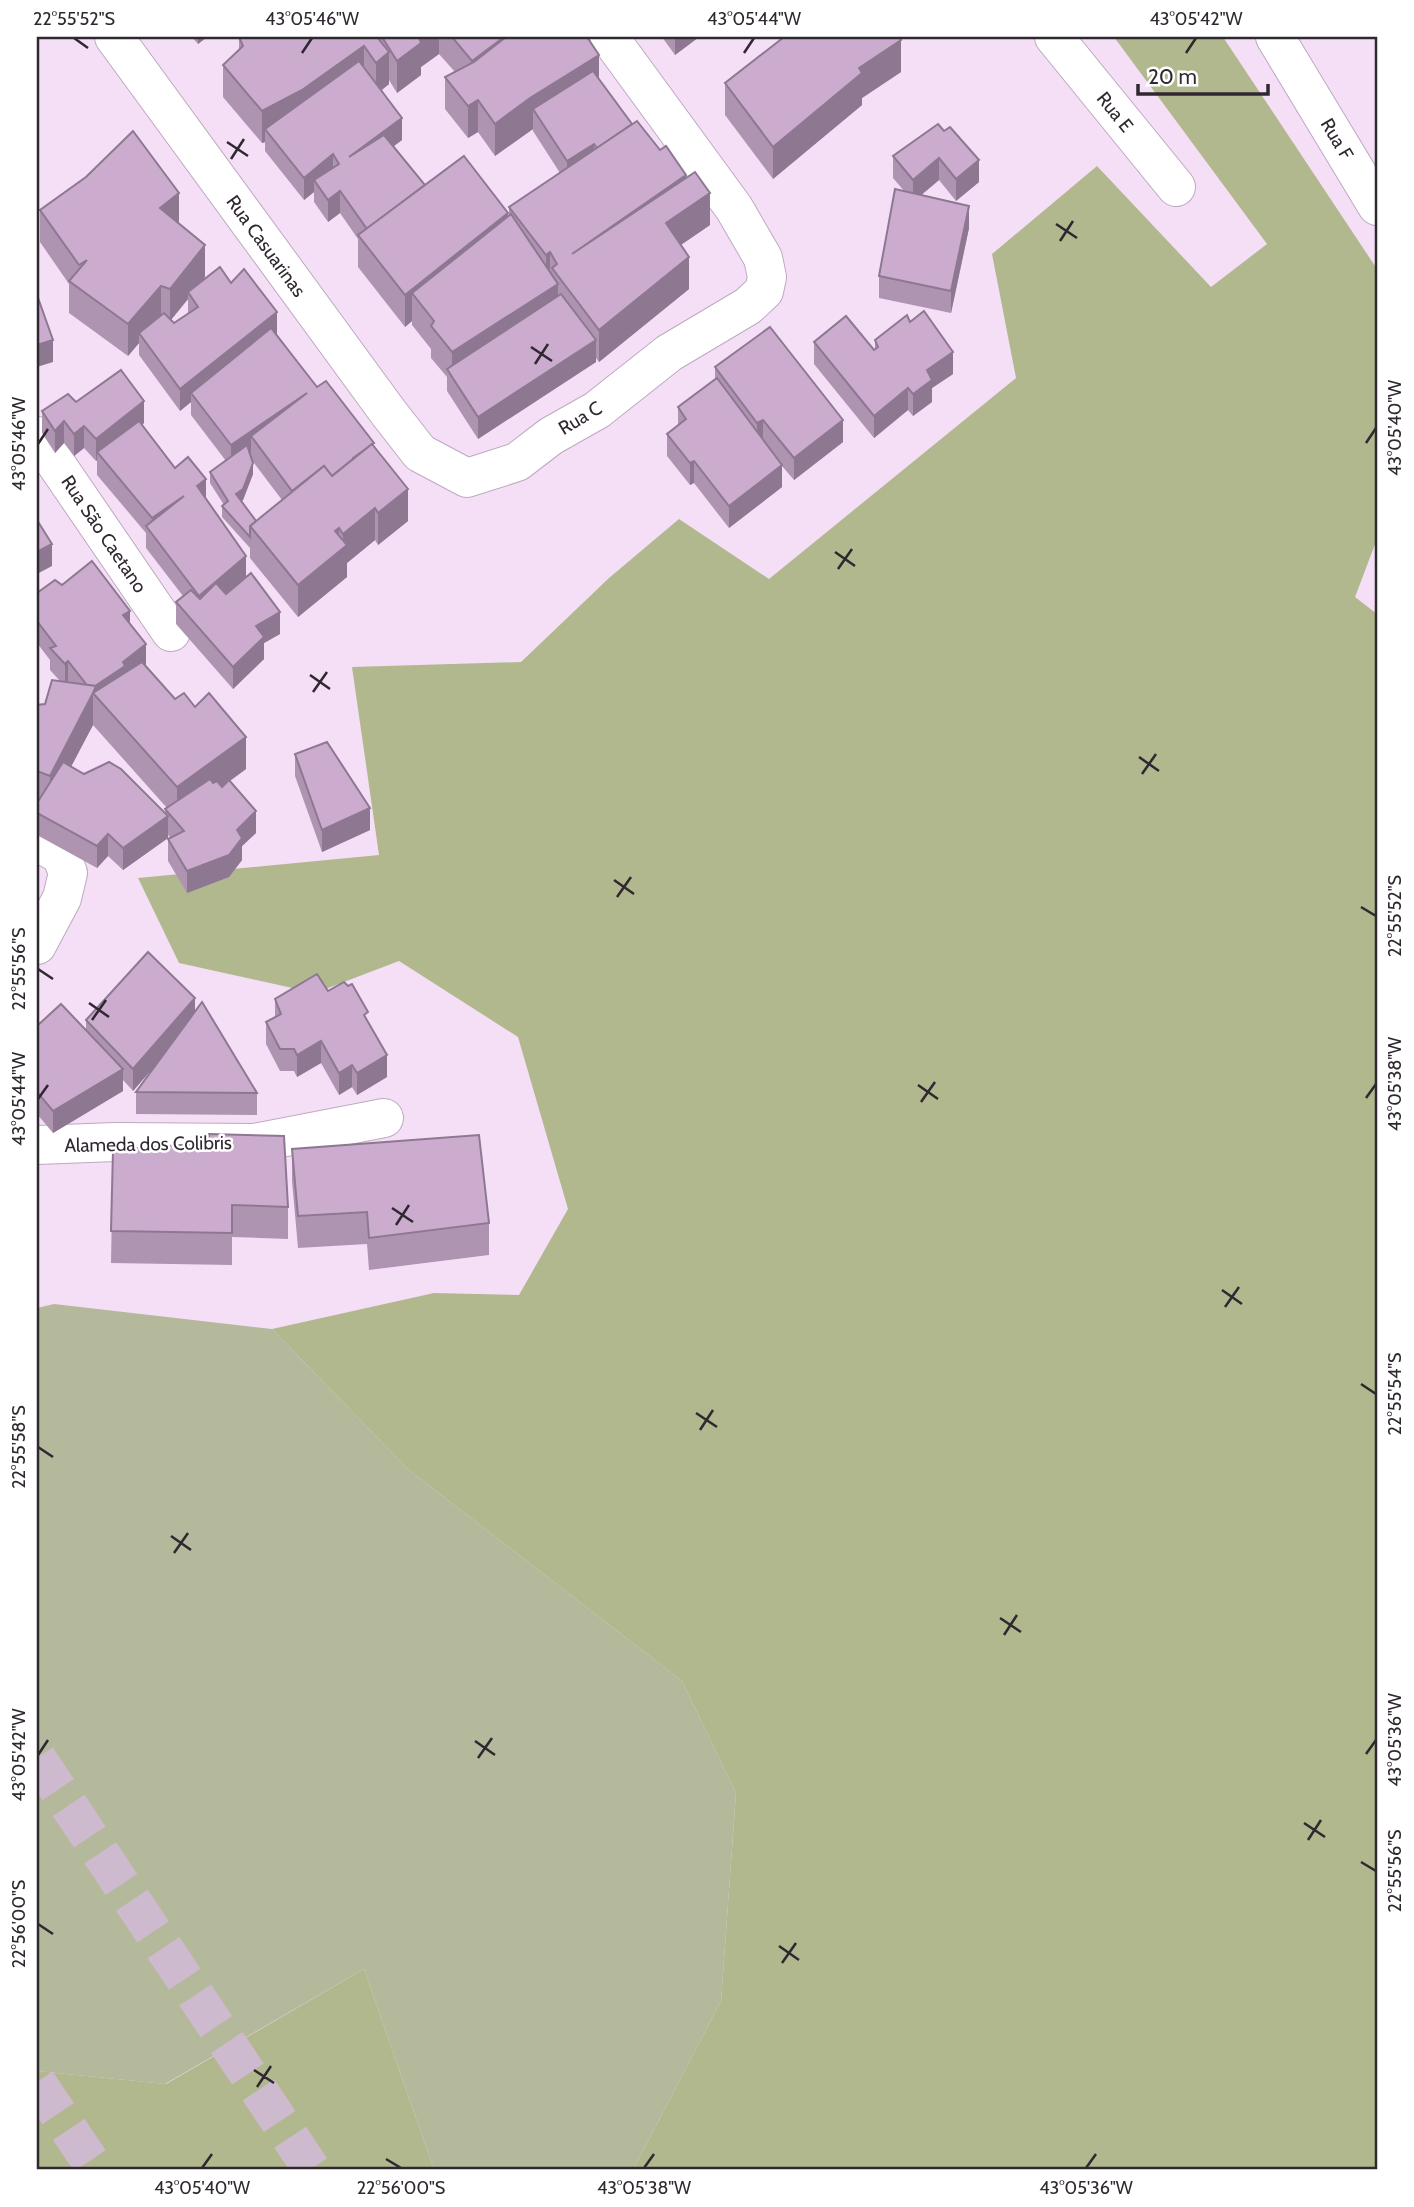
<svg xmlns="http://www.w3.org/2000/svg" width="1414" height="2207" viewBox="0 0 1414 2207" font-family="Cabin,sans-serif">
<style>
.green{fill:#b4b99c}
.forest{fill:#b1b88d}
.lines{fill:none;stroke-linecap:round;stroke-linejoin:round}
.secondary-tunnel{stroke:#cebacf;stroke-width:38;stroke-dasharray:38 19;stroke-linecap:butt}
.street-casing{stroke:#bda9c0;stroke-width:40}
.street{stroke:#fff;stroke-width:38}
.wall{fill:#af94b2;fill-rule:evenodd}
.shaded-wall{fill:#8e7891}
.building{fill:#cbaccf;stroke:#8e7891;stroke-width:2}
.ticks{fill:none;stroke:#302831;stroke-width:2.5}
.labels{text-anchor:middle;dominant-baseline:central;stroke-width:5;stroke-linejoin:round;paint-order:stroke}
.street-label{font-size:19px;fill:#302831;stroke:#fff}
.neatline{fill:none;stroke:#302831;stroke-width:2.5}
.ticks-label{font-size:18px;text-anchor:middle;fill:#302831}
</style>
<rect width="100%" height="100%" fill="#f5dff7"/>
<!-- green -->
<polygon class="green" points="54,1304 272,1329 409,1470 682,1681 736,1793 721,2001 633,2170 434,2170 364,1969 165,2084 37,2071 37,1308"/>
<!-- forest -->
<g class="forest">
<polygon points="1114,37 1223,37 1377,269 1377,539 1355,597 1377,614 1377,2170 633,2170 721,2001 736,1793 682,1681 409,1470 272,1329 434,1293 519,1295 568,1209 518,1037 399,961 315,993 179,963 138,878 379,855 352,667 521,662 609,578 679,519 769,579 1016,378 992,254 1097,166 1211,287 1267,244"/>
<polygon points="364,1969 434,2170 37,2170 37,2071 166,2084"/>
</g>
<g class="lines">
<!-- secondary-tunnel -->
<g class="secondary-tunnel">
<polyline points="37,1758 312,2170"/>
<polyline points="37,2082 96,2170"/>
</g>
<defs>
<g id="street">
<polyline points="114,37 388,412 420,453 467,478 517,462 551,436 597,410 669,353 748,306 764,291 767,277 763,258 734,208 609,37"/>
<polyline points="1054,37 1176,187"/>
<polyline points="1275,37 1377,206"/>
<polyline points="37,436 171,632"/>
<polyline points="37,842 61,855 68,873 62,898 37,945"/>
<polyline points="37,1145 115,1142 254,1143 384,1118"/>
</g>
</defs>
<!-- street casing -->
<use href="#street" class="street-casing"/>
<!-- street -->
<use href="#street" class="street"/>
</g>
<!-- wall -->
<g class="wall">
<polygon points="192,37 207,37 198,44"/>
<path d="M239,37H587L599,80L632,124L660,150L686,178L710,225L681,245L689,289L599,362L596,358V362L478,439L447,391V377L431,358V349L412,325V321L405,327L358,267V239L340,213L328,222L314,202V192L304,200L265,151V142L262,143L223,97V65L239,50ZM439,54L455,72L445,77V109L468,138L478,132L495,156L533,129V131L560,173L509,207V215L508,217L425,185L394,146L402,140L381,90L389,84V80L397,93L421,75V67Z"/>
<polygon points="662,37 699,37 675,55"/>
<polygon points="901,72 862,98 862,105 773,179 725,115 725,83"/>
<polygon points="938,124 979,182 956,201 939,180 921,195 969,228 951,313 879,298 879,276 905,192 893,178 893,156"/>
<path d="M86,177L179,224L205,277L202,281L231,283L277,334L317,387L374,447L408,521L378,545L375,540L347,563V577L298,617L250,558V548L222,517V506L224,505L210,483V472L226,461L191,415V402L180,411L139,355V343L128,356L69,313V284L40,242V210ZM188,299V314L174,323L171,320ZM251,459L282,500L256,521L242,501L243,500L253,474Z"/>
<polygon points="910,322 953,374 932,388 932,402 913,416 908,410 874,438 814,364 814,342 874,350 875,349 875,340"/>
<polygon points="715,367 843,442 794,480 782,466 782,487 729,528 694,483 690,485 667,456 667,434 678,426 678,407 715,380"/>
<polygon points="76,402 144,423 142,425 175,468 206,499 246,577 280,634 264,643 264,659 233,689 176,624 176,602 183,596 146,548 146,533 97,475 97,460 96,461 84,448 74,456 64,443 55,453 42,433 42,411"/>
<path d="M37,593L130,624L146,667L175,699L246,769L230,781L256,833L242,846V860L229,877L187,893L168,861V839L171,838L168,835V838L123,870L108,856L97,868L37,835V705L45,704L60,681L50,670V660L37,643ZM93,725L167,808L165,809V813L84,774L71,766Z"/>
<polygon points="295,754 370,830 322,852 295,776"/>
<polygon points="328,991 368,1022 387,1077 357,1095 352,1087 339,1095 321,1063 297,1077 294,1071 280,1071 266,1044 266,1022 275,1017 275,999"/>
<polygon points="195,1011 257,1093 257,1115 136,1114 136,1092 155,1065 133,1091 123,1080 123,1091 53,1133 37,1114 37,1026 86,1030 86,1020"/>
<polygon points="292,1149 489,1223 489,1255 369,1270 367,1244 298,1248 292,1181"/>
<polygon points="113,1150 288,1207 288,1239 232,1237 232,1265 111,1263"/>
</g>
<!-- shaded-wall -->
<g class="shaded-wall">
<polygon points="198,37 207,37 198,44"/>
<polygon points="419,37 439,37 439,54 421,67 421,75 397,93 397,61"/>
<polygon points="504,37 540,37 472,93 472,61"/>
<polygon points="675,37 699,37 675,55"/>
<polygon points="901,40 901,72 862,98 862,105 773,179 773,147 859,68"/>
<polygon points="364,46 364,77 265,129 265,142 262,143 262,111"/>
<polygon points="389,52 389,84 376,95 376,63"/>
<polygon points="599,55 599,87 533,109 533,129 495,156 495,124 530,98"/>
<polygon points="478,100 478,132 468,138 468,106"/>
<polygon points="402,118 402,140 349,179 349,157"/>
<polygon points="594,144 594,166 567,183 567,161"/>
<polygon points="333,154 333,176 314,180 314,192 304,200 304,178"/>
<polygon points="939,158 939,180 913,202 913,180"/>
<polygon points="979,160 979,182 956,201 956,179"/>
<polygon points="686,175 686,207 572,254"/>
<polygon points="340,191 340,213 328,222 328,200"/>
<polygon points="179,193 179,225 160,208"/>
<polygon points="710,193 710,225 666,255 666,223"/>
<polygon points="969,206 969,228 951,313 951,291"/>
<polygon points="508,213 508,245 412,293 412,321 405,327 405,295"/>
<polygon points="205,245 205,277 190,296 188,292 188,299 170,321 170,289"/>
<polygon points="550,252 550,284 546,287 546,255"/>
<polygon points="689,257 689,289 599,362 599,330"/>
<polygon points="558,284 558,316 452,377 452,352"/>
<polygon points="161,286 161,318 139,333 139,343 128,356 128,324"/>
<polygon points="277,312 277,334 195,399 191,393 191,402 180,411 180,389"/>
<polygon points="53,340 53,362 37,367 37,345"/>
<polygon points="596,340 596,362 478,439 478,417"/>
<polygon points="953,352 953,374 932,388 932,402 913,416 913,394 927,370"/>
<polygon points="908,388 908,410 874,438 874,416"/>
<polygon points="307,393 251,436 251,453 231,467 231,445"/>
<polygon points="144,401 144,423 101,457 97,452 97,460 96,461 96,439"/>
<polygon points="763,420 763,442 757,445 757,423"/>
<polygon points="843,420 843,442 794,480 794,458"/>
<polygon points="64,421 64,443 55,453 55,431"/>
<polygon points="84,426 84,448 74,456 74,434"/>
<polygon points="694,461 694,483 690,485 690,463"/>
<polygon points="253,463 253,474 243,500 236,505 236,494"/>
<polygon points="782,465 782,487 729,528 729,506"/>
<polygon points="206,479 206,501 197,486"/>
<polygon points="408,489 408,521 378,545 378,513"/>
<polygon points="184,496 152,534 152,518"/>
<polygon points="375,508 375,540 347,563 347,577 298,617 298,585 335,531 339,528 339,551 343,548 343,534"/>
<polygon points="52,544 52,566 37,574 37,552"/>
<polygon points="246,556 246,578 199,618 199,596"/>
<polygon points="130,611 130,633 123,615"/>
<polygon points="280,612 280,634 264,643 264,659 233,689 233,667 256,626"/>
<polygon points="146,644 146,666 125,682 93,693 93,725 50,807 50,776 90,689 123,662"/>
<polygon points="68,661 68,683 65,686 65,664"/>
<polygon points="246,737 246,769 177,819 177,787"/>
<polygon points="370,808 370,830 322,852 322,830"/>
<polygon points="256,811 256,833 242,846 242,860 229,877 187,893 187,871 237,830"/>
<polygon points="168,816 168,838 123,870 123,848"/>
<polygon points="108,834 108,856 97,868 97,846"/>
<polygon points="195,998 195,1020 133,1091 133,1069"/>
<polygon points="321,1041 321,1063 297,1077 297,1055"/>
<polygon points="387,1055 387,1077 357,1095 357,1073"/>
<polygon points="352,1065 352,1087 339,1095 339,1073"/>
<polygon points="123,1069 123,1091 53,1133 53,1111"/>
</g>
<!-- building -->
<g class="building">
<polygon points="239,37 377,37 389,52 376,63 364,46 302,90 262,111 223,65 243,46"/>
<polygon points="382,37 419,37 421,43 397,61"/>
<polygon points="452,37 504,37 472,61"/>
<polygon points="506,37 587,37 599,55 530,98 495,124 478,100 468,106 445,77 474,62"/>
<polygon points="784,37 899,37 901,40 859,68 862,73 773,147 725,83"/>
<polygon points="359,61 402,118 349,157 384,135 425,185 367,229 340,191 328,200 314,180 339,164 333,154 304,178 265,129"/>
<polygon points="593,71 632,124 597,148 594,144 567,161 533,109"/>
<polygon points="637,121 660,150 666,146 686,175 572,254 695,172 710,193 666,223 689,257 599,330 552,268 557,264 550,252 546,255 509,207"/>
<polygon points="938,124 944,131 950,127 979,160 956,179 939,158 913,180 893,156"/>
<polygon points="133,131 179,193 160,208 205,245 170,289 161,286 128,324 69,281 87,260 79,265 40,210 86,177"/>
<polygon points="464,156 508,213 405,295 358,235"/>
<polygon points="895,189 969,206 951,291 879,276"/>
<polygon points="511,214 558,284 452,352 431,326 434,321 412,293"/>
<polygon points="220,267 231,283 244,269 277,312 180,389 139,333 164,313 174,323 198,307 188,292"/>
<polygon points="561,294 596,340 478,417 447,369"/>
<polygon points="37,295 53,340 37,345"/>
<polygon points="924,311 953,352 927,370 932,380 913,394 908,388 874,416 814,342 846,316 874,350 878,347 875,340 893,326 907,315 910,322"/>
<polygon points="770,327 843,420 794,458 763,420 757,423 715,367"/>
<polygon points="271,328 317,387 326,381 374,443 353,458 353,459 332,476 324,466 292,491 251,436 307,393 231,445 191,393"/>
<polygon points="121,370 144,401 96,439 84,426 74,434 64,421 55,431 42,411 68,394 76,402"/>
<polygon points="717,378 782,465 729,506 694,461 690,463 667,434 686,419 678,407"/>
<polygon points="139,421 175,468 188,457 206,479 197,486 246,556 199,596 146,526 184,496 152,518 97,452"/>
<polygon points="372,444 408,489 378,513 375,508 343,534 339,528 335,531 347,545 298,585 250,526 324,466 332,476"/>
<polygon points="247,445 253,463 243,489 236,494 256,521 250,526 250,537 222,506 228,501 210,472"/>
<polygon points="37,520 52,544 37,552"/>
<polygon points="92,561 130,611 123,615 146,644 123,662 125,666 95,686 87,685 68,661 65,664 50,648 56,646 37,621 37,593 55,580 62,585"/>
<polygon points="251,573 280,612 256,626 264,637 233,667 176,602 191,590 200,599 216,583 226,594"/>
<polygon points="142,662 175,699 184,693 195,707 209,693 246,737 177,787 93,693 50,776 37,771 37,705 45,704 52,680 96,686 93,693"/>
<polygon points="327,742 370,808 322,830 295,754"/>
<polygon points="63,762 84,774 109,762 121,769 168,816 123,848 108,834 97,846 37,813 37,803"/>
<polygon points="210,779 213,783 217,781 222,787 229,780 256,811 237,830 242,838 229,855 187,871 168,839 184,831 165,809"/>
<polygon points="148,952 195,998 133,1069 86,1020"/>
<polygon points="317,974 328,991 344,982 348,986 352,984 368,1012 364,1015 387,1055 357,1073 352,1065 339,1073 321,1041 297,1055 294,1049 280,1049 266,1022 281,1014 275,999"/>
<polygon points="202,1002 257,1093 136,1092"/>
<polygon points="61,1004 123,1069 53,1111 37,1092 37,1026"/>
<polygon points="209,1134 284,1136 288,1207 232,1205 232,1233 111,1231 113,1150 209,1143"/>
<polygon points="479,1135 489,1223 369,1238 367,1212 298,1216 292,1149"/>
</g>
<!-- ticks -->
<path class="ticks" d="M74,38L88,48M302,53L312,38M744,53L754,38M1186,53L1196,38M227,142L248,156M231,159L244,139M1056,224L1077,238M1060,241L1073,221M531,347L552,361M535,364L548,344M1366,443L1376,428M38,444L48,429M835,552L855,566M838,569L852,549M310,675L330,689M313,692L327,672M1139,757L1159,771M1142,774L1156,754M614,880L634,894M617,897L631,877M1361,907L1376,916M38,969L53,979M89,1003L109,1017M92,1020L106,1000M918,1085L938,1099M1366,1098L1376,1084M38,1099L48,1085M921,1102L935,1082M392,1208L413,1222M396,1225L409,1205M1222,1290L1242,1304M1225,1307L1239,1287M1361,1384L1376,1394M696,1413L717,1427M700,1430L713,1410M38,1447L53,1457M171,1536L191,1550M174,1553L188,1533M1000,1618L1021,1632M1004,1635L1017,1615M475,1741L495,1755M1366,1754L1376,1740M38,1755L48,1740M478,1758L492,1738M1304,1823L1325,1837M1308,1840L1321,1820M1361,1862L1376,1871M38,1924L53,1934M779,1946L799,1960M782,1963L796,1943M254,2070L274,2083M257,2087L271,2066M386,2159L401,2168M202,2168L212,2154M644,2168L654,2154M1086,2168L1096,2154"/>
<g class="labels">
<!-- street labels -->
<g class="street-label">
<text transform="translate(1115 112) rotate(51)">Rua E</text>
<text transform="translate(1337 139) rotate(59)">Rua F</text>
<text transform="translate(266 246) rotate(54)">Rua Casuarinas</text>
<text transform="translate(580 418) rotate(-31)">Rua C</text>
<text transform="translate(104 534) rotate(56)">Rua São Caetano</text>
<text transform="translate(148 1144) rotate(-1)">Alameda dos Colibris</text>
</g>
</g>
<!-- border -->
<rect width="1414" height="2207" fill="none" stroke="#ffffff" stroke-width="77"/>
<!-- scale -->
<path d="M1138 84v10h130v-10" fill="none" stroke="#302831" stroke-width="3.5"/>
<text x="1148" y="84" font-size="21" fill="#302831" stroke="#ffffff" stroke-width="5" paint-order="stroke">20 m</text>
<rect x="38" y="38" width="1338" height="2130" class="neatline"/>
<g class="ticks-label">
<text x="74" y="25">22°55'52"S</text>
<text x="312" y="25">43°05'46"W</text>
<text x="754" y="25">43°05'44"W</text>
<text x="1196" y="25">43°05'42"W</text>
<text transform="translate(1395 428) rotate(-90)" y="6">43°05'40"W</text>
<text transform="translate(19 444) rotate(-90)" y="6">43°05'46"W</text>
<text transform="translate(1395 916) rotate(-90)" y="6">22°55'52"S</text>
<text transform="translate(19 969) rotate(-90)" y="6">22°55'56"S</text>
<text transform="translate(1395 1084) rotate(-90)" y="6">43°05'38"W</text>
<text transform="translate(19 1099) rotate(-90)" y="6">43°05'44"W</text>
<text transform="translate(1395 1394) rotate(-90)" y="6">22°55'54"S</text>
<text transform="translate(19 1447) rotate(-90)" y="6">22°55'58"S</text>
<text transform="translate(1395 1740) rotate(-90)" y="6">43°05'36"W</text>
<text transform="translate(19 1755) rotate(-90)" y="6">43°05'42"W</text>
<text transform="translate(1395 1871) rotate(-90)" y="6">22°55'56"S</text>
<text transform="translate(19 1924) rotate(-90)" y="6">22°56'00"S</text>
<text x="202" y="2194">43°05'40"W</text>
<text x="401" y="2194">22°56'00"S</text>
<text x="644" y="2194">43°05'38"W</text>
<text x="1086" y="2194">43°05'36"W</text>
</g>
</svg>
